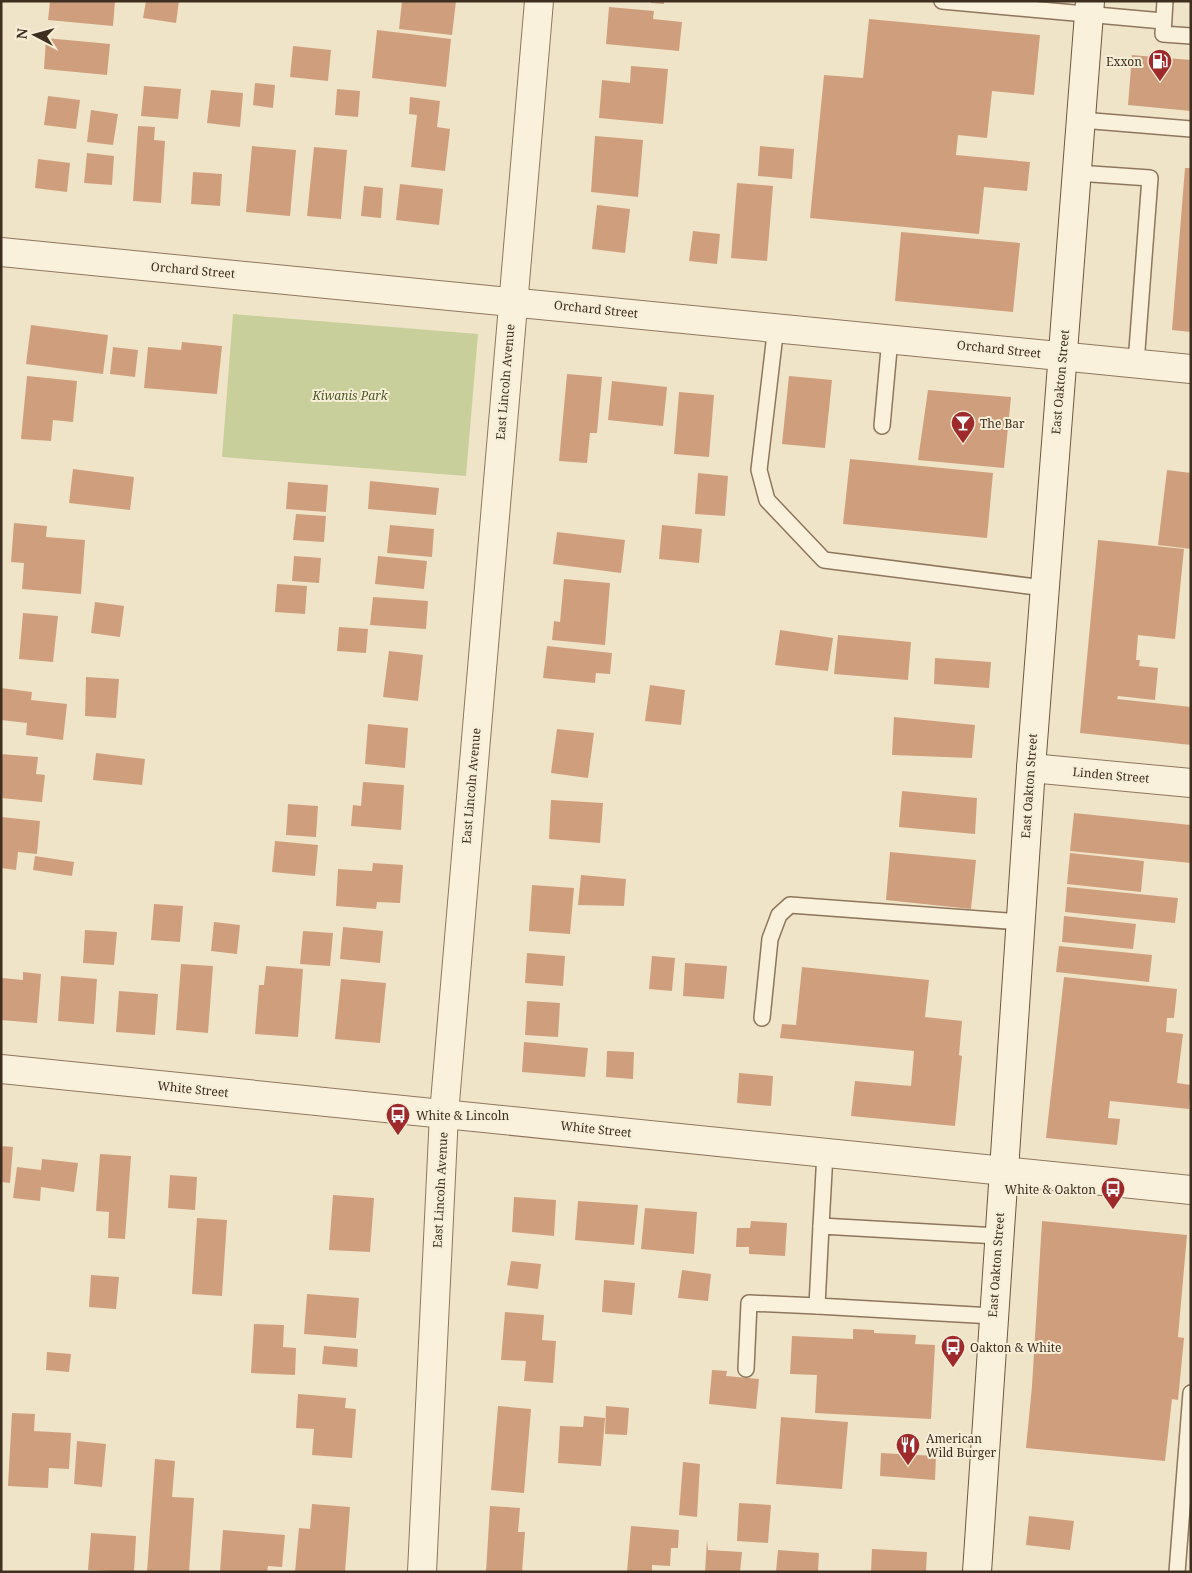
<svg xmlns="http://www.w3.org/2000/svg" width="1192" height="1573" viewBox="0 0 1192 1573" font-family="'Noto Serif',serif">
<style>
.green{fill:#c9cf9b}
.building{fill:#cf9f7d}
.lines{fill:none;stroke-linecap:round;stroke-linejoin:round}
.service-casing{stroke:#8d765c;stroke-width:18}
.minor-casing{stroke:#8d765c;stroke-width:30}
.secondary-casing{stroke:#6f573f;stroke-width:30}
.service{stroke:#faf1dc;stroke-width:15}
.minor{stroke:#faf1dc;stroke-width:28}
.secondary{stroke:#faf1dc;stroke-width:28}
.labels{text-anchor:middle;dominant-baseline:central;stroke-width:4;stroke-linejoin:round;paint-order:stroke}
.poi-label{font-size:12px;fill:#3d2e20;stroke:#f7eed8;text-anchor:start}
.street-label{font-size:12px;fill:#3d2e20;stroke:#f7eed8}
.park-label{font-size:12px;font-style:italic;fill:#4d5a26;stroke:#f7eed8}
</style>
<rect width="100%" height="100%" fill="#f0e4c8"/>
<!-- green -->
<polygon class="green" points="233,314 478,334 466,476 222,457"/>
<!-- building -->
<g class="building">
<polygon points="50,1 115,1 113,26 48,20"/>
<polygon points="146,1 179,1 176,23 143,18"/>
<polygon points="402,1 456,1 452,35 399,29"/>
<polygon points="651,1 664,1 664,4 651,3"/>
<polygon points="609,7 654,11 653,19 682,22 679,51 606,44"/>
<polygon points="869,19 1040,35 1034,95 992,91 987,138 958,135 956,155 1030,162 1027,191 984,187 979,234 810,218 824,75 863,78"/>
<polygon points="377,30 451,39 446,87 372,78"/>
<polygon points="46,38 110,44 107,75 44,69"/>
<polygon points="293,46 331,50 328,81 290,77"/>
<polygon points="1132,55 1191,60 1191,111 1128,105"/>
<polygon points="631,66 668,69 663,124 599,118 602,80 630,83"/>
<polygon points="255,83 275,85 273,108 253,105"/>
<polygon points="144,86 181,89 178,119 141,116"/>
<polygon points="337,89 360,91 358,117 335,115"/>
<polygon points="211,90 243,93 240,127 207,123"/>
<polygon points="48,96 80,100 76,129 44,125"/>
<polygon points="410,97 440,101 437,127 450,129 445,171 411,167 417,115 409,114"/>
<polygon points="91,110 118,114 113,145 87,142"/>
<polygon points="138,126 155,127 154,140 165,141 161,203 133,201"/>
<polygon points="595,136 643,140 638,197 591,192"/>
<polygon points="252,146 296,150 290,216 246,212"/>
<polygon points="760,146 794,149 792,179 758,176"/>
<polygon points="314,147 347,150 341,219 307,216"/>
<polygon points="87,153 114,156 112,185 84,183"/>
<polygon points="38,159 70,163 67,192 35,188"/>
<polygon points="1185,168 1191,168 1191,332 1172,330"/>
<polygon points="193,172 222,174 220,206 191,204"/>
<polygon points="737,183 773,186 767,261 731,258"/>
<polygon points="400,184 443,189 439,225 396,220"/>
<polygon points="364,186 383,188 381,218 361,216"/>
<polygon points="597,205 630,209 625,253 592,249"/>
<polygon points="693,231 720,234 717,264 689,261"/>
<polygon points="901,232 1020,243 1013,312 895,301"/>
<polygon points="31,325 108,335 103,374 26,364"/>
<polygon points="182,342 222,346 217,394 144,388 148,347 181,350"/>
<polygon points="113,347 138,350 135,377 110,374"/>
<polygon points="567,374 602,377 597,433 590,433 587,463 559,461"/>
<polygon points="27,376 77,381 73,422 53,420 51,441 21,439"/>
<polygon points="789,376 832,380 825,448 782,444"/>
<polygon points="612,381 667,387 663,426 608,420"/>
<polygon points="928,390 1011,397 1004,468 918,460"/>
<polygon points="679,392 714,395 709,457 674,454"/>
<polygon points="850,459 993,473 987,538 843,524"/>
<polygon points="73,469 134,477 130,510 69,503"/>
<polygon points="1167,470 1191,473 1191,549 1158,545"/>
<polygon points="698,473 728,476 725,516 695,514"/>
<polygon points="370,481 439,488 436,515 368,509"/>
<polygon points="288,482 328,485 326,512 286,509"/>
<polygon points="296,514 326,516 324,542 293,540"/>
<polygon points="14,523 47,526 46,537 85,540 81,594 22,589 24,563 11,562"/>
<polygon points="390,525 434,529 432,557 387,553"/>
<polygon points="662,525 702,529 699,563 659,559"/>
<polygon points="557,532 625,540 621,573 553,564"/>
<polygon points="1098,540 1184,549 1175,639 1138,635 1136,660 1140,660 1139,666 1158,668 1155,700 1118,696 1117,699 1191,707 1191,745 1080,733"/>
<polygon points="294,556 321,558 319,583 292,581"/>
<polygon points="378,556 427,561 424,589 375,584"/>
<polygon points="564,579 610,583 605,645 552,640 554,621 560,622"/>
<polygon points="277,584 307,586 305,614 275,612"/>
<polygon points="373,597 428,601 426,629 370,625"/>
<polygon points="95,602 124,606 120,637 91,633"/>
<polygon points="23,613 58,616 53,662 19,659"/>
<polygon points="339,627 368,629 366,653 337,651"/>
<polygon points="780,630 833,638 828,671 775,665"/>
<polygon points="838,635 911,642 908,680 834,674"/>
<polygon points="547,646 612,653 610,674 596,673 595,683 543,678"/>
<polygon points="389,651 423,655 418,701 383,697"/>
<polygon points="935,658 991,662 989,688 934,684"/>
<polygon points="86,677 119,679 116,718 85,716"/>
<polygon points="650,685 685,690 681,725 645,721"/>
<polygon points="1,688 32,692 31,700 67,704 63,740 26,735 27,723 1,720"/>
<polygon points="894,717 975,725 972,758 892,755"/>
<polygon points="368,724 408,728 405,768 365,764"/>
<polygon points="557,729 594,733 588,778 551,773"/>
<polygon points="96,753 145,759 142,785 93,780"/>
<polygon points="1,754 38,757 36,774 45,775 42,802 1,798"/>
<polygon points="363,782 404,785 401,830 351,826 353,805 361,806"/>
<polygon points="902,791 977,798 975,834 899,827"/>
<polygon points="551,800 603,803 600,843 549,839"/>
<polygon points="288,804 318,806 316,837 286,835"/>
<polygon points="1074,813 1191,825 1191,863 1070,851"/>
<polygon points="1,817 40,821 37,854 18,852 16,870 1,868"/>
<polygon points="275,841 318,845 315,876 272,872"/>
<polygon points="890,852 976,860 971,909 886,900"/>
<polygon points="1070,853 1144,861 1141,892 1067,884"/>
<polygon points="35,856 74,862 72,876 33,870"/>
<polygon points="373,863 403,865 400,903 377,902 376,909 336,906 338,869 372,871"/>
<polygon points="581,875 626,879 624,906 578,905"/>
<polygon points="532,885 574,888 570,934 529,931"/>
<polygon points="1067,887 1178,898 1175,923 1065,912"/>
<polygon points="154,904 183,906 180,942 151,940"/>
<polygon points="1064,916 1136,924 1133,949 1062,942"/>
<polygon points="214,922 240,925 237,954 211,951"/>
<polygon points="343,927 383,931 380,963 340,959"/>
<polygon points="85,930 117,932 114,965 83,963"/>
<polygon points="303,931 333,933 330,966 300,964"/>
<polygon points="1059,946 1152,955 1149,982 1056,972"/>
<polygon points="527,953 565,956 563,986 525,983"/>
<polygon points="652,956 675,958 672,991 649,989"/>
<polygon points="685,963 727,966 724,999 683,996"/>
<polygon points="181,964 213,966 208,1033 176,1030"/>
<polygon points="266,966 303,969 298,1037 255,1034 259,985 264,985"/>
<polygon points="802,967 929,980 925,1017 962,1021 959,1055 962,1056 955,1126 851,1116 855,1081 911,1086 914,1051 780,1038 782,1024 796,1025"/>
<polygon points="23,972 41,974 37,1023 1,1020 2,978 23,980"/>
<polygon points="61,976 97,979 94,1024 58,1021"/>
<polygon points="1064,977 1177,989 1174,1018 1167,1018 1166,1032 1183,1034 1177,1083 1191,1085 1189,1109 1110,1101 1108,1118 1120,1119 1117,1145 1046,1138"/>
<polygon points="341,979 386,983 380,1043 335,1039"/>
<polygon points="119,991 158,994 155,1035 116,1032"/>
<polygon points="527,1001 560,1003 558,1037 525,1035"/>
<polygon points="524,1042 588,1048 585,1077 522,1072"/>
<polygon points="607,1051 634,1052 633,1079 606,1077"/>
<polygon points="739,1073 773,1076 771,1106 737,1103"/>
<polygon points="1,1146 13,1147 10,1183 1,1182"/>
<polygon points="100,1154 131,1156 125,1239 108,1238 109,1212 96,1211"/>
<polygon points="42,1159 78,1163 74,1192 41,1187 40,1201 13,1198 17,1167 41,1170"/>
<polygon points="170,1175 197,1177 195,1210 168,1208"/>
<polygon points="333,1195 374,1198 370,1252 329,1250"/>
<polygon points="514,1197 556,1200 554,1236 512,1232"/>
<polygon points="578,1201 638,1205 634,1245 575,1240"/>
<polygon points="645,1208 697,1212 694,1254 641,1249"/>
<polygon points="197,1218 227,1220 222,1296 192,1294"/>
<polygon points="751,1221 787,1223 785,1256 749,1254 749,1247 736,1247 737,1228 750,1228"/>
<polygon points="1042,1221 1187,1235 1178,1337 1184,1338 1178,1400 1172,1399 1165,1461 1026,1448 1032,1386"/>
<polygon points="511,1261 541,1264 538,1289 507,1285"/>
<polygon points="682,1270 711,1274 708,1301 678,1298"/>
<polygon points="91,1275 119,1277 116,1309 89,1307"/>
<polygon points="604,1280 635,1283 632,1315 602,1312"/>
<polygon points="307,1294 359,1298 356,1338 304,1334"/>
<polygon points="505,1312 544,1315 542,1340 556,1341 553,1383 524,1381 526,1361 501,1360"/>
<polygon points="254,1324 284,1325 283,1347 296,1348 295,1375 251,1373"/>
<polygon points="853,1329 874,1330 874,1333 916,1335 915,1344 935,1345 931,1419 815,1413 817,1375 790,1374 792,1336 853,1339"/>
<polygon points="324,1346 358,1349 357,1367 322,1364"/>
<polygon points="47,1352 71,1354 69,1372 46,1370"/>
<polygon points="712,1370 727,1371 726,1376 759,1379 756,1409 709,1404"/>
<polygon points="298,1394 346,1398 345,1408 356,1409 352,1458 312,1455 314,1429 296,1428"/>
<polygon points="498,1406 531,1409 524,1493 491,1490"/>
<polygon points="606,1406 629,1408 627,1435 605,1434"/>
<polygon points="12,1413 35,1414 34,1431 71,1433 69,1469 49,1468 48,1488 8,1486"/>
<polygon points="584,1416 605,1418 601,1466 558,1463 560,1426 583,1427"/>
<polygon points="781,1417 848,1422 842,1489 776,1484"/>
<polygon points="77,1441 106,1444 102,1487 74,1484"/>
<polygon points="881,1453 936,1456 935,1480 880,1476"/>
<polygon points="155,1459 175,1461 172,1497 194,1498 189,1572 147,1572"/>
<polygon points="683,1462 700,1464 697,1517 679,1515"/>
<polygon points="739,1503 771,1505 768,1543 737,1541"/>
<polygon points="312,1504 350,1507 345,1572 295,1572 299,1528 310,1529"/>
<polygon points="490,1506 520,1508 518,1532 525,1532 522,1572 486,1572"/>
<polygon points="1029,1516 1074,1521 1070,1550 1026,1545"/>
<polygon points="631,1526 679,1530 678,1548 671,1548 670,1566 652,1565 652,1572 627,1572"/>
<polygon points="223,1530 285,1535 282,1567 268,1566 267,1572 220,1571"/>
<polygon points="91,1533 136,1536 134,1572 88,1570"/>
<polygon points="707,1540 708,1550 742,1552 740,1572 705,1572"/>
<polygon points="872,1549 927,1552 926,1572 871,1572"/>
<polygon points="778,1550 819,1553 818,1572 776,1572"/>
</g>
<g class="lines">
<defs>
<g id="service">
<polyline points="942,1 1163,21"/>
<polyline points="1165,1 1163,34 1191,36"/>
<polyline points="1081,120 1191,129"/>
<polyline points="1077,173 1150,178 1136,363"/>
<polyline points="776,326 759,470 767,500 824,560 1044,588"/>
<polyline points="882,426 890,338"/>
<polyline points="762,1018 770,939 779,915 790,905 1020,922"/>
<polyline points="821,1226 825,1153"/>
<polyline points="993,1316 817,1306 821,1226 998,1236"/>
<polyline points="746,1369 749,1303 817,1306"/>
<polyline points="1177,1572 1191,1393"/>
</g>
<g id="minor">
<polyline points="1,252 1191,369"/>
<polyline points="1031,768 1191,783"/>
<polyline points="1,1069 1191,1190"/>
<polyline points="422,1572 444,1114 539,1"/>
</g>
<polyline id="secondary" points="977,1572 1031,768 1090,1"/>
</defs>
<!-- service casing -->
<use href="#service" class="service-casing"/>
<!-- minor casing -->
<use href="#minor" class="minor-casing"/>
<!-- secondary casing -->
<use href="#secondary" class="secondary-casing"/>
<!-- service -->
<use href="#service" class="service"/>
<!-- minor -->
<use href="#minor" class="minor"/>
<!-- secondary -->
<use href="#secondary" class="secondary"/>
</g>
<!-- icons -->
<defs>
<symbol id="fuel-pin" viewBox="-11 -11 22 30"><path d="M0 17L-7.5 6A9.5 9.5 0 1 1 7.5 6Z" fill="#9e2a2b" stroke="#f7eed8"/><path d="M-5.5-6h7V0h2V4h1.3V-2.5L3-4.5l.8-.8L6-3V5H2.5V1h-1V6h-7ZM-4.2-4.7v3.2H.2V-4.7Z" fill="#fff"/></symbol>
<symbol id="bar-pin" viewBox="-11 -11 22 30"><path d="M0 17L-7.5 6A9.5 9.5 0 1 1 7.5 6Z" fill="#9e2a2b" stroke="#f7eed8"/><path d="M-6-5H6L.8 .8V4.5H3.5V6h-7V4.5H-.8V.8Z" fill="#fff"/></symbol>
<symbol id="bus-pin" viewBox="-11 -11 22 30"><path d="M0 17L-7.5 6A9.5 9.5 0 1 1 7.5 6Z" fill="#9e2a2b" stroke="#f7eed8"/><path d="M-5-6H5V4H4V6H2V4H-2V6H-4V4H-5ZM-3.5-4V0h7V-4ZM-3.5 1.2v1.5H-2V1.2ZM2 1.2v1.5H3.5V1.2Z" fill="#fff"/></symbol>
<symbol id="restaurant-pin" viewBox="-11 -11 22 30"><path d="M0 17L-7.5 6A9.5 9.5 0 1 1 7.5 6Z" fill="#9e2a2b" stroke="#f7eed8"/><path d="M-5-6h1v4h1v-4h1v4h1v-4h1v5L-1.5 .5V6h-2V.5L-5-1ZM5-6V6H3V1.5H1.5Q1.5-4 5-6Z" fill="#fff"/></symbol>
</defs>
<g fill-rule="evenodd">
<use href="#fuel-pin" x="1146" y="47" width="28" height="38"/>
<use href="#bar-pin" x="949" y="409" width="28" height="38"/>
<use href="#bus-pin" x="384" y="1101" width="28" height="38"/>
<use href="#bus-pin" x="1099" y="1175" width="28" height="38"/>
<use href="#bus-pin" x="939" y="1333" width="28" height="38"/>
<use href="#restaurant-pin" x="894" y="1431" width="28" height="38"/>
</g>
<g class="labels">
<!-- poi labels -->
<g class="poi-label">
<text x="1142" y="61" text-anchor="end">Exxon</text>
<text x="980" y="423">The Bar</text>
<text x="416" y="1115">White &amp; Lincoln</text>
<text x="1096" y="1189" text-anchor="end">White &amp; Oakton</text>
<text x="970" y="1347">Oakton &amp; White</text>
<text x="926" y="1438">American<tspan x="926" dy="14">Wild Burger</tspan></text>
</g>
<!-- street labels -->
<g class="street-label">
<text transform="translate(193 270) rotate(5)">Orchard Street</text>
<text transform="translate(596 309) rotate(6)">Orchard Street</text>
<text transform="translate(999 349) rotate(6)">Orchard Street</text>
<text transform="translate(505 382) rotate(-85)">East Lincoln Avenue</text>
<text transform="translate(1060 382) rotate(-85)">East Oakton Street</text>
<text transform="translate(1111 775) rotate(5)">Linden Street</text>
<text transform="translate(471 786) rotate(-85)">East Lincoln Avenue</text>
<text transform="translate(1029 786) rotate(-86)">East Oakton Street</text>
<text transform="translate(193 1089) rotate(6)">White Street</text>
<text transform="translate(596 1129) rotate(6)">White Street</text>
<text transform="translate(440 1190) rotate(-87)">East Lincoln Avenue</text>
<text transform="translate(996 1265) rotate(-86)">East Oakton Street</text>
</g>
<!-- park labels -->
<g class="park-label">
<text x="350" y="395">Kiwanis Park</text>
</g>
</g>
<!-- border -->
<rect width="1192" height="1573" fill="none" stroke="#3d2e20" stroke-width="5"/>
<!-- north arrow -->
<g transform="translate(35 35) rotate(276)" stroke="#f7eed8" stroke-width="4" paint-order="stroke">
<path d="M0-4L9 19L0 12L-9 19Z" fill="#3d2e20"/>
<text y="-8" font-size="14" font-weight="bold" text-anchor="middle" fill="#3d2e20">N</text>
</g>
</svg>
